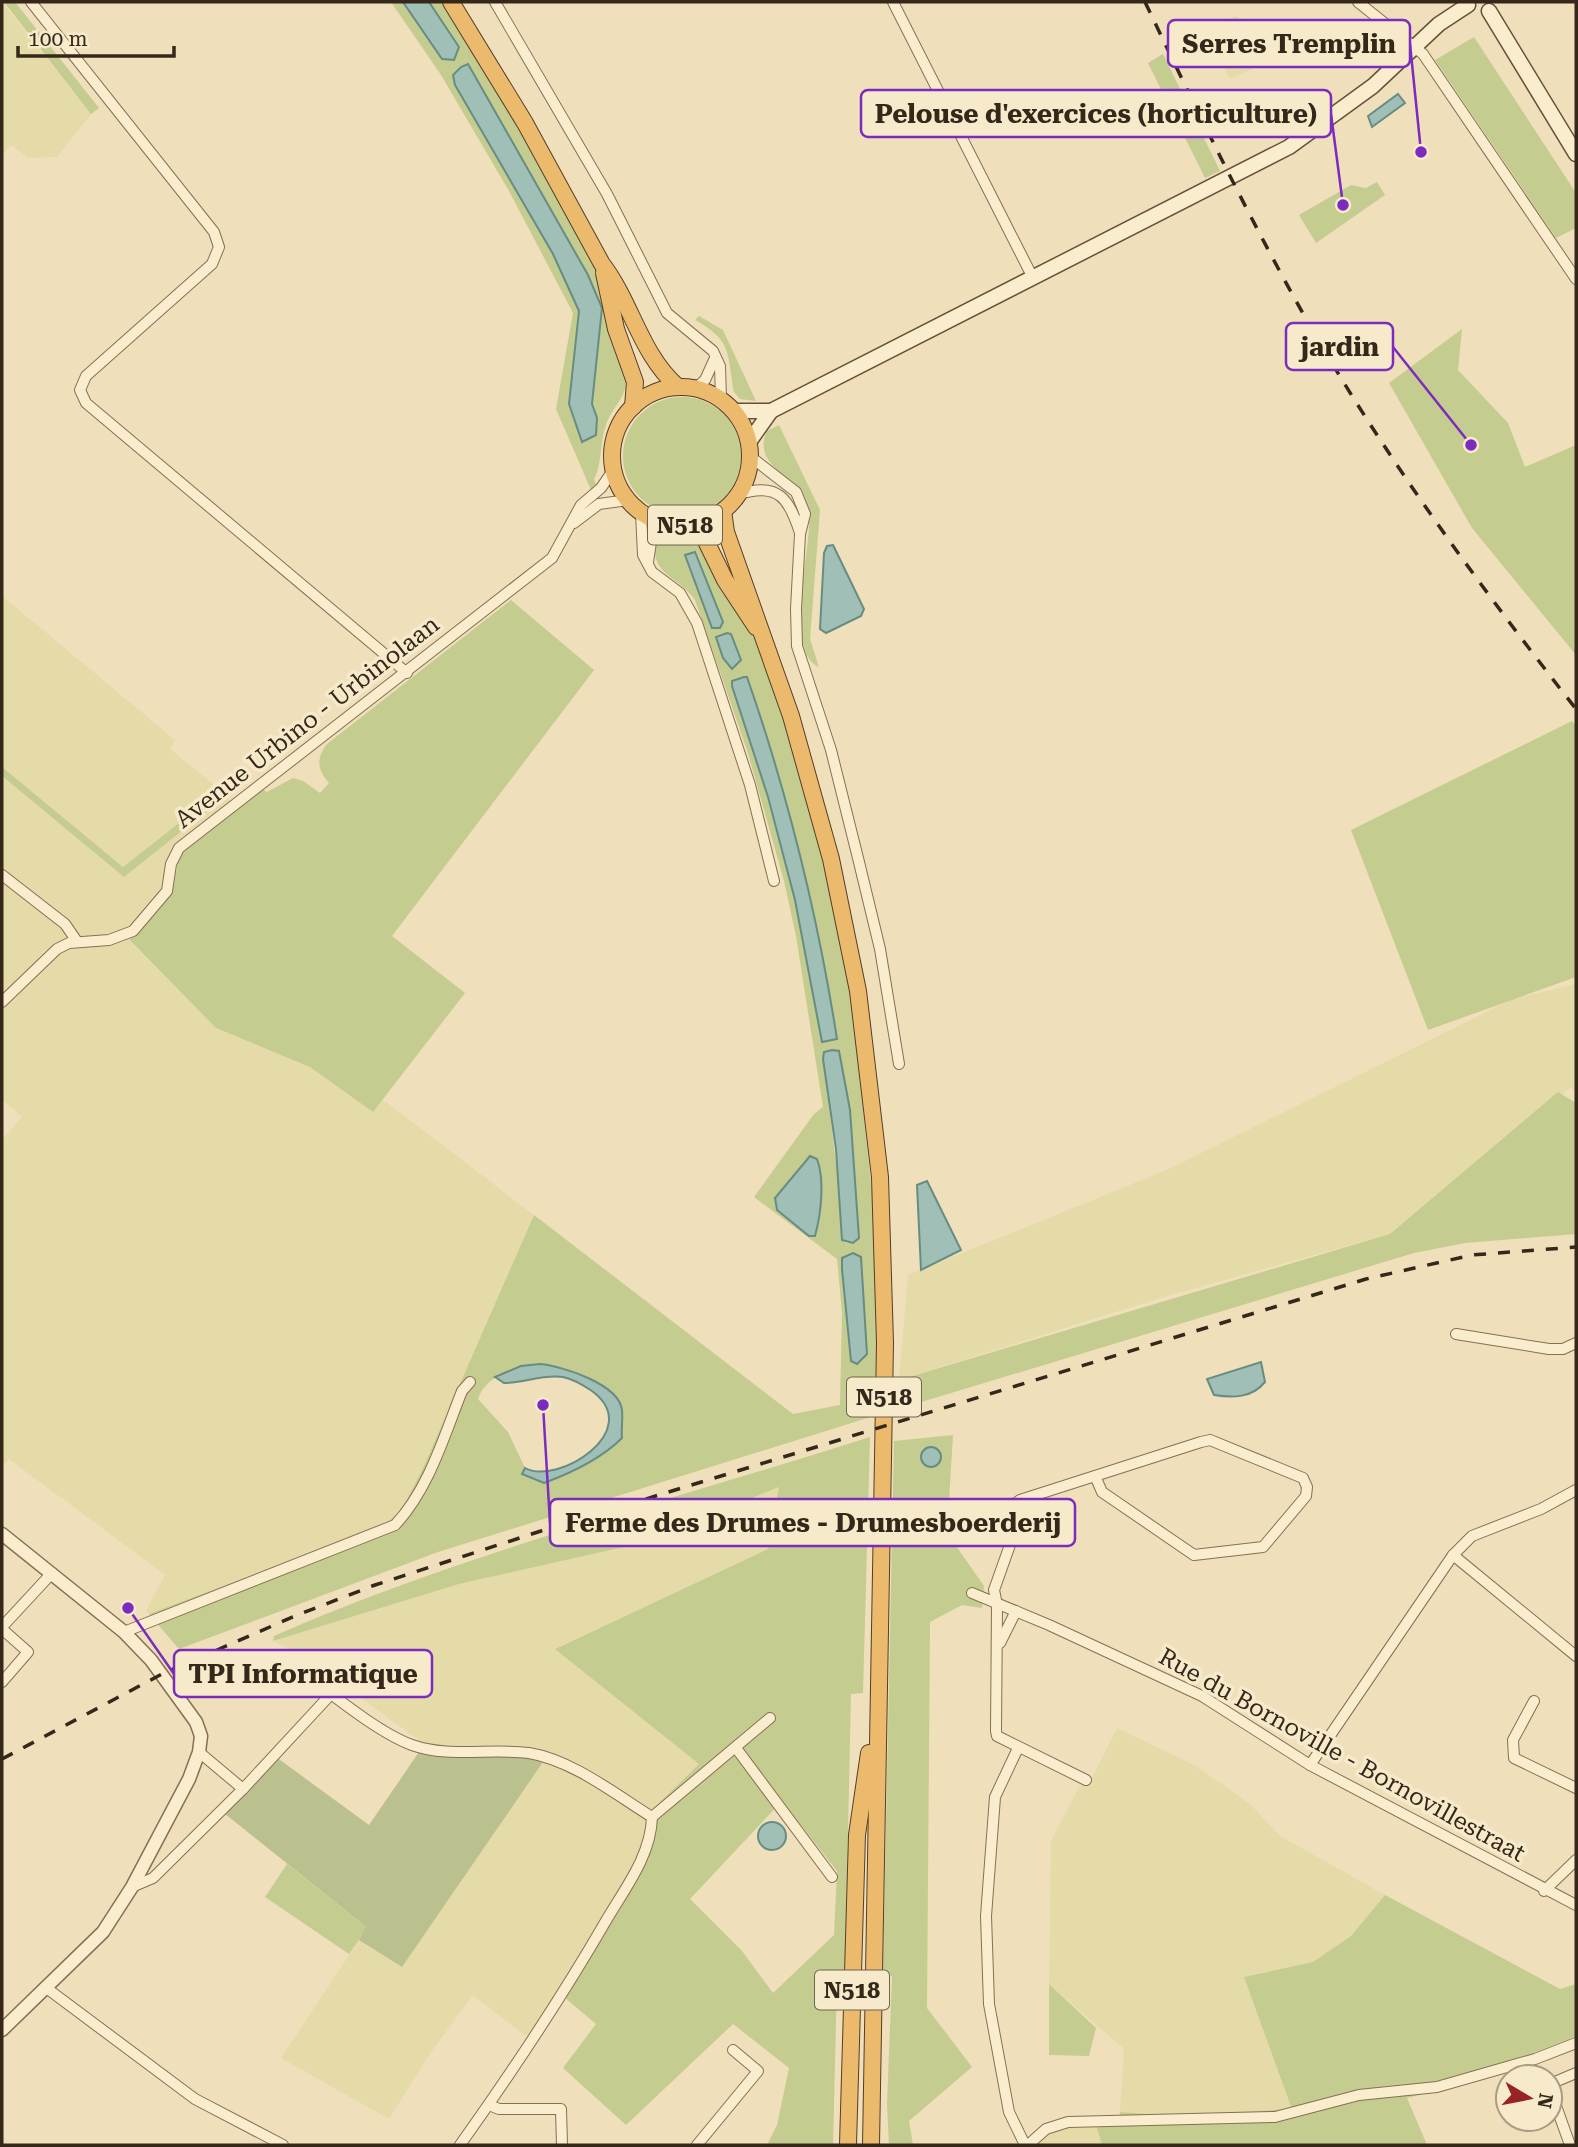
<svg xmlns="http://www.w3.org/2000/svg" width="1578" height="2147" viewBox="0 0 1578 2147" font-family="'Roboto Serif',serif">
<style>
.farmland{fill:#e4dba8}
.green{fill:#c5cc8f;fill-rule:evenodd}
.cemetery{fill:#bbc08f}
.water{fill:#a0bfb6;stroke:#678d83;stroke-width:2}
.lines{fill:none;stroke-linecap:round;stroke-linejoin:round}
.minor-casing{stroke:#866f55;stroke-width:12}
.tertiary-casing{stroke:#866f55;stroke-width:15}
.secondary-casing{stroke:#685038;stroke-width:17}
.trunk-casing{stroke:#533d2a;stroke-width:18}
.minor{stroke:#faedce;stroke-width:10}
.tertiary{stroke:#faedce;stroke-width:12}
.secondary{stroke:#faedce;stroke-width:14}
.trunk{stroke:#ecba6c;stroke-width:16}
.rail{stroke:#35271a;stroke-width:3.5;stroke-dasharray:12 12;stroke-linecap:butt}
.labels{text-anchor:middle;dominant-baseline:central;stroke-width:7;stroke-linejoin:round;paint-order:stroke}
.shield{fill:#f6eacb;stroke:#6f624f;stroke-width:2}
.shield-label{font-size:23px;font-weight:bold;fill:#35271a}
.street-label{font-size:24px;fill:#35271a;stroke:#f6eacb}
.leader{fill:none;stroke:#7b2cbf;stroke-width:2.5}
.callout-dot{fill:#7b2cbf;stroke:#f6eacb;stroke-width:2.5}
.callout{fill:#f6eacb;stroke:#7b2cbf;stroke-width:2.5}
.callout-label{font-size:26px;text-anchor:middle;font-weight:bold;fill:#35271a}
</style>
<rect width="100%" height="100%" fill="#efdfbb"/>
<!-- farmland -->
<g class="farmland">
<polygon points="2,2 91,114 57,157 29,158 11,145 2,156"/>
<polygon points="1236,15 1280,56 1230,79 1206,31"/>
<polygon points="2,596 175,740 170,749 220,790 123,867 2,767"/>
<polygon points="2,776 124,877 227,795 233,810 175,879 172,893 129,938 216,1028 310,1067 373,1111 382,1099 534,1215 423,1468 401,1511 382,1526 149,1614 146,1611 165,1575 9,1459 2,1466 2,1140 22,1117 2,1099"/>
<polygon points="1576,984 1576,1092 1570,1088 1390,1234 1167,1296 899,1380 908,1275 1169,1169 1513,999"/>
<polygon points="779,1487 769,1549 556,1648 699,1764 654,1808 629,1877 532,2033 524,2035 473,1995 429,2055 389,2119 281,2058 359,1940 402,1967 534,1756 419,1752 420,1741 304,1656 273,1641 459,1584 637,1544"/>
<polygon points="1117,1728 1196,1766 1250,1804 1280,1836 1385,1895 1351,1936 1313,1962 1244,1977 1293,2109 1174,2116 1120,2112 1124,2049 1049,1984 1051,1841 1079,1787 1090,1782"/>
<polygon points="1088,2125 1096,2125 1102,2145 1035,2145 1056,2128"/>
</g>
<!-- green -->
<g class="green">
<polygon points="4,2 15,2 99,108 91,114"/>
<path d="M391,2H403L442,59L452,37L429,2H443L520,126L602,281L631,381L626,383C624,400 613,407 607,422C599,441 603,462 594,480L597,486L591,490L556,409L573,313L509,191L441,75ZM468,65L588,275L601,308L591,404L597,418L595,435L569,404L579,311L553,254L455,85Z"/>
<polygon points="1474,37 1576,193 1576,228 1556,238 1435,60"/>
<polygon points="1163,54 1220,171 1205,178 1148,63"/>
<polygon points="1377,182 1385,195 1316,243 1299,215 1351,185 1366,188"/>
<path d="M699,316L723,330L756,401L740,399L734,392C727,354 733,341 695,320Z"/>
<polygon points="1462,329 1458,370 1508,423 1525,467 1576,445 1576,655 1472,528 1389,383"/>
<circle cx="682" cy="456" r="59"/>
<path d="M779,425L820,510L810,639L819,667C784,651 809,558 809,525C809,475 749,471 767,431Z"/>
<path d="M678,537L694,546L699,543L762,650L810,806L841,941L852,1007L873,1202L877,1332L874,1416L438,1552L179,1649L149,1614L382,1526L401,1511L423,1468L534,1215L793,1414L840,1405L842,1313L837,1259L754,1197L814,1114L823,1107L796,936L784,881L748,753L695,600C680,577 649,574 656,542L661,544ZM695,552L716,629L712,628L685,556ZM732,687L760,716L781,785L817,933L837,1039L822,1041L795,900L768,797ZM823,1059L859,1238L853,1243H846ZM540,1364L612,1395L622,1409V1438C601,1459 571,1471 544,1483L523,1474L525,1468L508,1432L478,1399C486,1374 518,1367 540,1364Z"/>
<path d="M511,600L594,670L392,936L465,993L373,1112L310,1067L216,1028L129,939L172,893L180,853L261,788L267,792L293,778L303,781L320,793L329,783C317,769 316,759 327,744Z"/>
<polygon points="1572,721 1576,726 1576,977 1428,1030 1351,830"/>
<polygon points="2,767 123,867 221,790 227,795 124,877 2,776"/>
<polygon points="1558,1092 1576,1103 1576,1234 1465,1243 1414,1253 895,1410 899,1380 1390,1234"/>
<polygon points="953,1435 947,1533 984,1586 982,1608 962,1605 930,1622 927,2008 972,2067 909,2121 913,2145 889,2145 887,2104 892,1977 883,1970 894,1441"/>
<path d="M870,1437L863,1693L851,1694L845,1967L837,1982L833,2145H767L777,2125L789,2068L733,2024L626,2125L563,2068L596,2024L558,1992L629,1877L654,1808L699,1764L555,1649L768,1549L779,1487L637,1544L459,1584L273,1641L274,1636C466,1552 670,1501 870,1437ZM782,1801L837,1871L834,1935L773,1993L742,1951L690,1899Z"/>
<polygon points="287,1864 367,1928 349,1954 265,1897"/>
<polygon points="1385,1895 1560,1989 1576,1984 1576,2036 1440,2090 1407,2098 1427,2145 1102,2145 1096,2125 1118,2124 1120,2112 1174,2116 1292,2109 1244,1977 1313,1962 1351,1936"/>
<polygon points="1049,1984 1096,2028 1089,2056 1049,2055"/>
</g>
<!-- cemetery -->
<polygon class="cemetery" points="419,1752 534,1756 543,1762 402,1967 359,1940 366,1927 224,1813 276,1757 369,1825"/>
<!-- water -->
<g class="water">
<polygon points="403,2 429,2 459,47 454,60 442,59"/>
<polygon points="468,64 588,275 602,308 592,404 597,418 596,435 582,442 569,404 579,311 553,254 455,85 453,75 461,67"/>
<polygon points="1398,94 1405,103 1372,127 1368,116"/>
<polygon points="833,545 864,609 861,616 826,633 820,629 824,553 827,546"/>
<polygon points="695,552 723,622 720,628 712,628 685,555"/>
<polygon points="727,633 731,634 741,660 732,669 723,658 716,637"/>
<path d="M744,677H747C788,795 818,917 837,1039L822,1042L795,900L768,797L732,686V681Z"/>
<polygon points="832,1050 839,1051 850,1110 859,1238 853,1243 842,1240 836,1149 823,1059 824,1052"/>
<path d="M810,1156L817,1159C825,1180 821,1214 815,1236H809L777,1210L775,1198Z"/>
<polygon points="927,1181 961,1250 921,1270 917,1185"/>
<polygon points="853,1253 861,1257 867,1354 857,1364 851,1361 842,1269 842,1258"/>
<path d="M1261,1362L1265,1382C1252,1398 1233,1398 1214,1395L1207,1379Z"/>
<path d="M540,1364C562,1366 619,1384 622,1410C623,1419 621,1429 622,1438C601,1459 571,1473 544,1483L522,1474L525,1468C557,1486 646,1431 592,1391C583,1385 573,1379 563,1377C543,1374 524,1383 504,1383L495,1377L521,1366Z"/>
<circle cx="931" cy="1457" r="10"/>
<circle cx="772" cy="1836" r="14"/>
</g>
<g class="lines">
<defs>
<g id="minor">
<polyline points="31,2 214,232 219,247 212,264 86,376 80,390 86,403 407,673"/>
<polyline points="495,2 607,194 667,313 713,351 720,366 721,399"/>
<polyline points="893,2 1033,278"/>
<polyline points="1358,2 1423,54 1576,279"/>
<polyline points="696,388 705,380 715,358"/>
<polyline points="751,457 796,492 805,514 800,534 796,609 797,646 831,750 858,858 880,949 899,1064"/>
<path d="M739,494C778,482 789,498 800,533"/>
<polyline points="641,512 643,555 652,572 680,593 697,623 750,785 774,881"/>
<polyline points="574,523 599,504 628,500"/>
<polyline points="648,562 651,542 667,524"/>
<polyline points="2,875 65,924 76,940"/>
<polyline points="2,1002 57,949 69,943 109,940 133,931 167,891 171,864 179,848 552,558 581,505 601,488 614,469"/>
<polyline points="1456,1334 1549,1349 1563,1349 1576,1343"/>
<polyline points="1453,1555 1576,1656"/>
<polyline points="972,1593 1049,1625 1202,1696 1310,1765 1576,1905"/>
<polyline points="2,1627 52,1573"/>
<polyline points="2,1629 28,1652 2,1682"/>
<path d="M124,1632L395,1525C429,1489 444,1436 462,1391L470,1382"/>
<polyline points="1000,1643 1016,1611"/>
<path d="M173,1691C199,1677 256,1648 283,1658C317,1682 375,1732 412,1745C448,1758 490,1748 529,1753C572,1760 615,1794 652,1817"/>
<polyline points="1534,1701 1513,1740 1514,1758 1576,1788"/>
<polyline points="736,1748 832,1877"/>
<polyline points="1018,1748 995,1797 986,1916 989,2004 1009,2112 1025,2145"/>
<polyline points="199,1752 243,1789"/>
<polyline points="1310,1765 1453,1555 1472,1536 1541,1509 1576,1490"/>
<polyline points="1086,1780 997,1736 996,1731 997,1605 994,1590 1011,1542 1015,1504 1020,1500 1201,1442 1210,1440 1303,1478 1307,1487 1306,1496 1263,1547 1194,1555 1102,1492 1095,1476"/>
<polyline points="132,1887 153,1878 243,1789 332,1693"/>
<polyline points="1544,1891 1576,1860"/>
<polyline points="45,1987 195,2099 283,2145"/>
<polyline points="1550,2084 1576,2073"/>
<polyline points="1550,2089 1570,2145"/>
<polyline points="489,2105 499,2109 561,2109 562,2145"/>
<path d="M460,2145C512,2072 562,1997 607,1919C626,1887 651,1855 652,1817L770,1718"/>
<polyline points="697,2145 758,2071 733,2050"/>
<polyline points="1028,2145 1046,2129 1068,2122 1275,2117 1359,2095 1437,2087 1535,2059 1576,2043"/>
</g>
<polyline id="tertiary" points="2,1534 124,1632 151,1660 196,1722 201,1736 199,1752 189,1779 132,1887 103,1932 2,2030"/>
<g id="secondary">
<polyline points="1489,11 1576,154"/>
<polyline points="734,411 771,411 1289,147 1373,86 1439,24 1468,5"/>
<polyline points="749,442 771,411"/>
</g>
<g id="trunk">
<path d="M451,2L525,123L602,264C632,303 640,354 678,387"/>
<polyline points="604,273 616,329 635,382 633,407"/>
<circle cx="681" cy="456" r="69"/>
<polyline points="723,511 726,532 791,716 831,859 858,991 880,1177 885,1343 871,2145"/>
<polyline points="689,524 705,539 725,580 756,627"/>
<polyline points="848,2145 857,1835 869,1753"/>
</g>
</defs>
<!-- minor casing -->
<use href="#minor" class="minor-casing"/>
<!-- tertiary casing -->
<use href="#tertiary" class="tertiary-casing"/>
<!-- secondary casing -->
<use href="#secondary" class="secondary-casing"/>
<!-- trunk casing -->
<use href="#trunk" class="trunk-casing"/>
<!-- minor -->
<use href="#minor" class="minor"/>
<!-- tertiary -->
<use href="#tertiary" class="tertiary"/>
<!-- secondary -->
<use href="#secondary" class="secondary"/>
<!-- trunk -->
<use href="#trunk" class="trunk"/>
<!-- rail -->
<g class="rail">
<path d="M1145,2C1201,119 1258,237 1324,350C1399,476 1486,594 1576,709"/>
<polyline points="2,1759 162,1674 295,1616 375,1585 541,1531 1366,1279 1472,1255 1576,1247"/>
</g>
</g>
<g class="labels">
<!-- shield labels -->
<g class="shield">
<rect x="648" y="505.5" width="74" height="39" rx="5"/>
<rect x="847" y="1377.5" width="74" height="39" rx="5"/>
<rect x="815" y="1970.5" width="74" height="39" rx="5"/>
</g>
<g class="shield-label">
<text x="685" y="525">N518</text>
<text x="884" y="1397">N518</text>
<text x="852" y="1990">N518</text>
</g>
<!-- street labels -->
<g class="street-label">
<text transform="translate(307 722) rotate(-38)">Avenue Urbino - Urbinolaan</text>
<text transform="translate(1342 1755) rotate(29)">Rue du Bornoville - Bornovillestraat</text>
</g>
</g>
<!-- callouts -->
<path class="leader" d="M1421 152L1410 44M1343 205L1331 114M1471 445L1393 347M543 1405L550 1523M128 1608L174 1674"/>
<g class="callout-dot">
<circle cx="1421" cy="152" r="7"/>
<circle cx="1343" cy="205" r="7"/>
<circle cx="1471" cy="445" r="7"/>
<circle cx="543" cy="1405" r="7"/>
<circle cx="128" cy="1608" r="7"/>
</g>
<g class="callout">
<rect x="1168" y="20" width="242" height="47" rx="7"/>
<rect x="861" y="90" width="470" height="47" rx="7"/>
<rect x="1286" y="323" width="107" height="47" rx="7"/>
<rect x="550" y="1499" width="525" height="47" rx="7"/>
<rect x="174" y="1650" width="258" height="47" rx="7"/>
</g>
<g class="callout-label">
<text x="1289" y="53">Serres Tremplin</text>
<text x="1096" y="123">Pelouse d'exercices (horticulture)</text>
<text x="1340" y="356">jardin</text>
<text x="813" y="1532">Ferme des Drumes - Drumesboerderij</text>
<text x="303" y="1683">TPI Informatique</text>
</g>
<!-- border -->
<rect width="1578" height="2147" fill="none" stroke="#35271a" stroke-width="7"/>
<!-- north arrow -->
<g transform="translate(1529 2098) rotate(100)"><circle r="33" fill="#f6eacb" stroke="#a99c84" stroke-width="2"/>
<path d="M0-5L12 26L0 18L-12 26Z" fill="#972324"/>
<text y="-10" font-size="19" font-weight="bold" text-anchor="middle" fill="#35271a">N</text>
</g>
<!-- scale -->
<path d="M18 46v10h156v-10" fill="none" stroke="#35271a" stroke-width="3.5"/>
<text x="28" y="46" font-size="21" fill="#35271a" stroke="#f6eacb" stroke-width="5" paint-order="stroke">100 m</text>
</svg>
